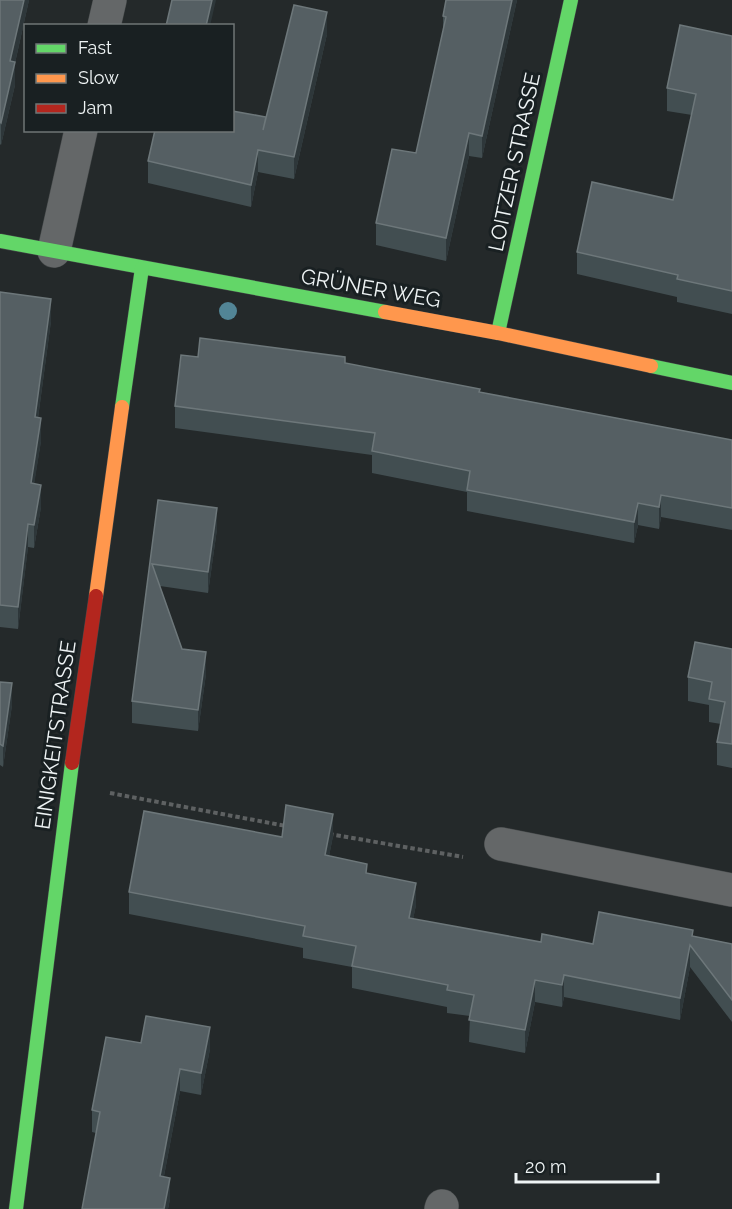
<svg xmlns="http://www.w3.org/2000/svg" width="732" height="1209" viewBox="0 0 732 1209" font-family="Raleway,sans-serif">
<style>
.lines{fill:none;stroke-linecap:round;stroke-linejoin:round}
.street-casing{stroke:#434748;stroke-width:34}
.fast-casing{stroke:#434748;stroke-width:15}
.slow-casing{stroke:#434748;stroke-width:15}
.jam-casing{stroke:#434748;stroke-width:15}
.path{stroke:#5e6162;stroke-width:4;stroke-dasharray:4.5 3;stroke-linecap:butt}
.street{stroke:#646768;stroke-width:33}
.fast{stroke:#63d668;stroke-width:14}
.slow{stroke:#ff974d;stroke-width:14}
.jam{stroke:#b3261e;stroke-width:14}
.tree{fill:#528596}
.wall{fill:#424e51}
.shaded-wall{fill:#2e373a}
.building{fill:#555f63;stroke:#6d777a;stroke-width:1.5}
.labels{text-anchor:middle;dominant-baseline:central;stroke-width:6;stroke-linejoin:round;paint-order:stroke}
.street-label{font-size:21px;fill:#eff4f5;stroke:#192022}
</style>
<rect width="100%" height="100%" fill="#24292a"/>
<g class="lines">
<defs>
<g id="street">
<polyline points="104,26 110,0"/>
<polyline points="54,251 81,130"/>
<polyline points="501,844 732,890"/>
<polyline points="441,1209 442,1206"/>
</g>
<g id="fast">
<polyline points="0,241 385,312"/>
<polyline points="498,333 571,0"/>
<polyline points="651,366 732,383"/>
<polyline points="122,407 142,268"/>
<polyline points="16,1209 72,763"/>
</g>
<g id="slow">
<polyline points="385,312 498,333 651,366"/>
<polyline points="96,596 122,407"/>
</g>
<polyline id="jam" points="72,763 96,596"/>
</defs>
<!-- street casing -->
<use href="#street" class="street-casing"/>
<!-- fast casing -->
<use href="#fast" class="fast-casing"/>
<!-- slow casing -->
<use href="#slow" class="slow-casing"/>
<!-- jam casing -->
<use href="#jam" class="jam-casing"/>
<!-- path -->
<g class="path">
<polyline points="110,793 286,826"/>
<polyline points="329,834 463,857"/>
</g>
<!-- street -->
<use href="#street" class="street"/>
<!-- fast -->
<use href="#fast" class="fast"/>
<!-- slow -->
<use href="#slow" class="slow"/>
<!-- jam -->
<use href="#jam" class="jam"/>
</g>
<!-- trees -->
<circle class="tree" cx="228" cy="311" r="9"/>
<!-- wall -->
<g class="wall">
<polygon points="0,0 29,0 15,63 15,85 1,145 0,144"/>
<polygon points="446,0 517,0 482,158 469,156 446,261 376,245 376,223 416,153 443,31 443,16"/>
<polygon points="327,34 294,179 258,172 251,207 148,183 148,161 266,117"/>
<polygon points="732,36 732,314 677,302 677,297 577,274 577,252 673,200 692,115 667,111 667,88"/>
<polygon points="0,292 51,321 38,418 41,441 34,483 41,507 34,548 28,547 18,629 0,627"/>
<polygon points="198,357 345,363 480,392 732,440 732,530 661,517 659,529 638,525 634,543 467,511 467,492 372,473 372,455 175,428 175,406"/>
<polygon points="158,500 217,529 208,593 160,586 182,649 206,674 198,731 132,723 132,701"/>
<polygon points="732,649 732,768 717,765 717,742 721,724 709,722 709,705 688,701 688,677"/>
<polygon points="0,682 12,705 3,767 0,765"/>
<polygon points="333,836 329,856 367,873 416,905 413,919 541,942 593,944 693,936 732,944 732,1022 690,967 680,1020 564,997 562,1007 535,1002 525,1053 469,1042 470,1016 447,1013 447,1007 352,988 352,967 303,958 303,948 129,914 129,892 282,837"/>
<polygon points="141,1043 210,1049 201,1095 180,1091 164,1176 170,1199 168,1209 82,1209 96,1133 92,1132 92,1110"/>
</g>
<!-- shaded-wall -->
<g class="shaded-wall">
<polygon points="24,0 29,0 15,63 15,85 1,145 1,123 10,61"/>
<polygon points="212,0 216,0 210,26 206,26"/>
<polygon points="512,0 517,0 482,158 482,136"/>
<polygon points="327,12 327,34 294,179 294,157"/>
<polygon points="469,133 469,156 446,261 446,238"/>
<polygon points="258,150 258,172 251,207 251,185"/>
<polygon points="51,299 51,321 35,440 35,417"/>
<polygon points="41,418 41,441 31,505 31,483"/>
<polygon points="41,485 41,507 34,548 34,525"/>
<polygon points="661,495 661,517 659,529 659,507"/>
<polygon points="638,503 638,525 634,543 634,522"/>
<polygon points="217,508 217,529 208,593 208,572"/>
<polygon points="28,524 28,547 18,629 18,607"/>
<polygon points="206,652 206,674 198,731 198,710"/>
<polygon points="12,683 12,705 3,767 3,746"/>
<polygon points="333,814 333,836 325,877 325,855"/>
<polygon points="416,883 416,905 409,940 409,918"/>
<polygon points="690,945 690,967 680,1020 680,998"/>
<polygon points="564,975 564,997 562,1007 562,985"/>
<polygon points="535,980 535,1002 525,1053 525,1030"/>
<polygon points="210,1027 210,1049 201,1095 201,1073"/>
<polygon points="180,1069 180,1091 160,1197 160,1176"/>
<polygon points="170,1178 170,1199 168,1209 164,1209"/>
</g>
<!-- building -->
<g class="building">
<polygon points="0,0 24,0 10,61 15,62 1,123 0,122"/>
<polygon points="172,0 212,0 206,26 166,26"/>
<polygon points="446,0 512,0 482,136 469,133 446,238 376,223 392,149 416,153 446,17 443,16"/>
<polygon points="294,5 327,12 294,157 258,150 251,185 148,161 155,130 232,130 232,111 266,117 263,130"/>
<polygon points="680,25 732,36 732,291 677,279 678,275 577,252 592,182 673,200 696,94 667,88"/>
<polygon points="0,292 51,299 35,417 41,418 31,483 41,485 34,525 28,524 18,607 0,605"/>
<polygon points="200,338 345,357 345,363 480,389 479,392 732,440 732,508 661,495 659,507 638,503 634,522 467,490 470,471 372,451 375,433 175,406 181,355 198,357"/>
<polygon points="158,500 217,508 208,572 152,564 182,649 206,652 198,710 132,701"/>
<polygon points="695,642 732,649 732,744 717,742 725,702 709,699 712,682 688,677"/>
<polygon points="0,682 12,683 3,746 0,744"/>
<polygon points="286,805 333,814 325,855 367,864 366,873 416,883 409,918 541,942 542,934 593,944 599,912 693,930 692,936 732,944 732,1000 690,945 680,998 564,975 562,985 535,980 525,1030 469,1020 474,995 447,990 448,985 352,966 356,946 303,936 305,926 129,892 144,811 282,837"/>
<polygon points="146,1016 210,1027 201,1073 180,1069 160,1176 170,1178 164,1209 82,1209 100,1112 92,1110 106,1037 141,1043"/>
</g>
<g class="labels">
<!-- street labels -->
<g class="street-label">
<text transform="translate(514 162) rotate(-78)">LOITZER STRASSE</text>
<text transform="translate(371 288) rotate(10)">GRÜNER WEG</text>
<text transform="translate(55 735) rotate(-82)">EINIGKEITSTRASSE</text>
</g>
</g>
<!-- legend -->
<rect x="24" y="24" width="210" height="108" fill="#192022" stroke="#6f7576" stroke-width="1.5"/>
<rect x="36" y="44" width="30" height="9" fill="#63d668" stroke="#6f7576" stroke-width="1.5"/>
<text x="78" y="54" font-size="18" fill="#eff4f5">Fast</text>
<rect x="36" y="74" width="30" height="9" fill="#ff974d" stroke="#6f7576" stroke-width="1.5"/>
<text x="78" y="84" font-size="18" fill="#eff4f5">Slow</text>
<rect x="36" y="104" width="30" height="9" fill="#b3261e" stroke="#6f7576" stroke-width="1.5"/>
<text x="78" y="114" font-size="18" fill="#eff4f5">Jam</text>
<!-- scale -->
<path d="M516 1173v9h142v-9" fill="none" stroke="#eff4f5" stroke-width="3"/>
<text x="525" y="1173" font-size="18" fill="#eff4f5" stroke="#192022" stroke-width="4.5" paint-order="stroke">20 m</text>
</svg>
